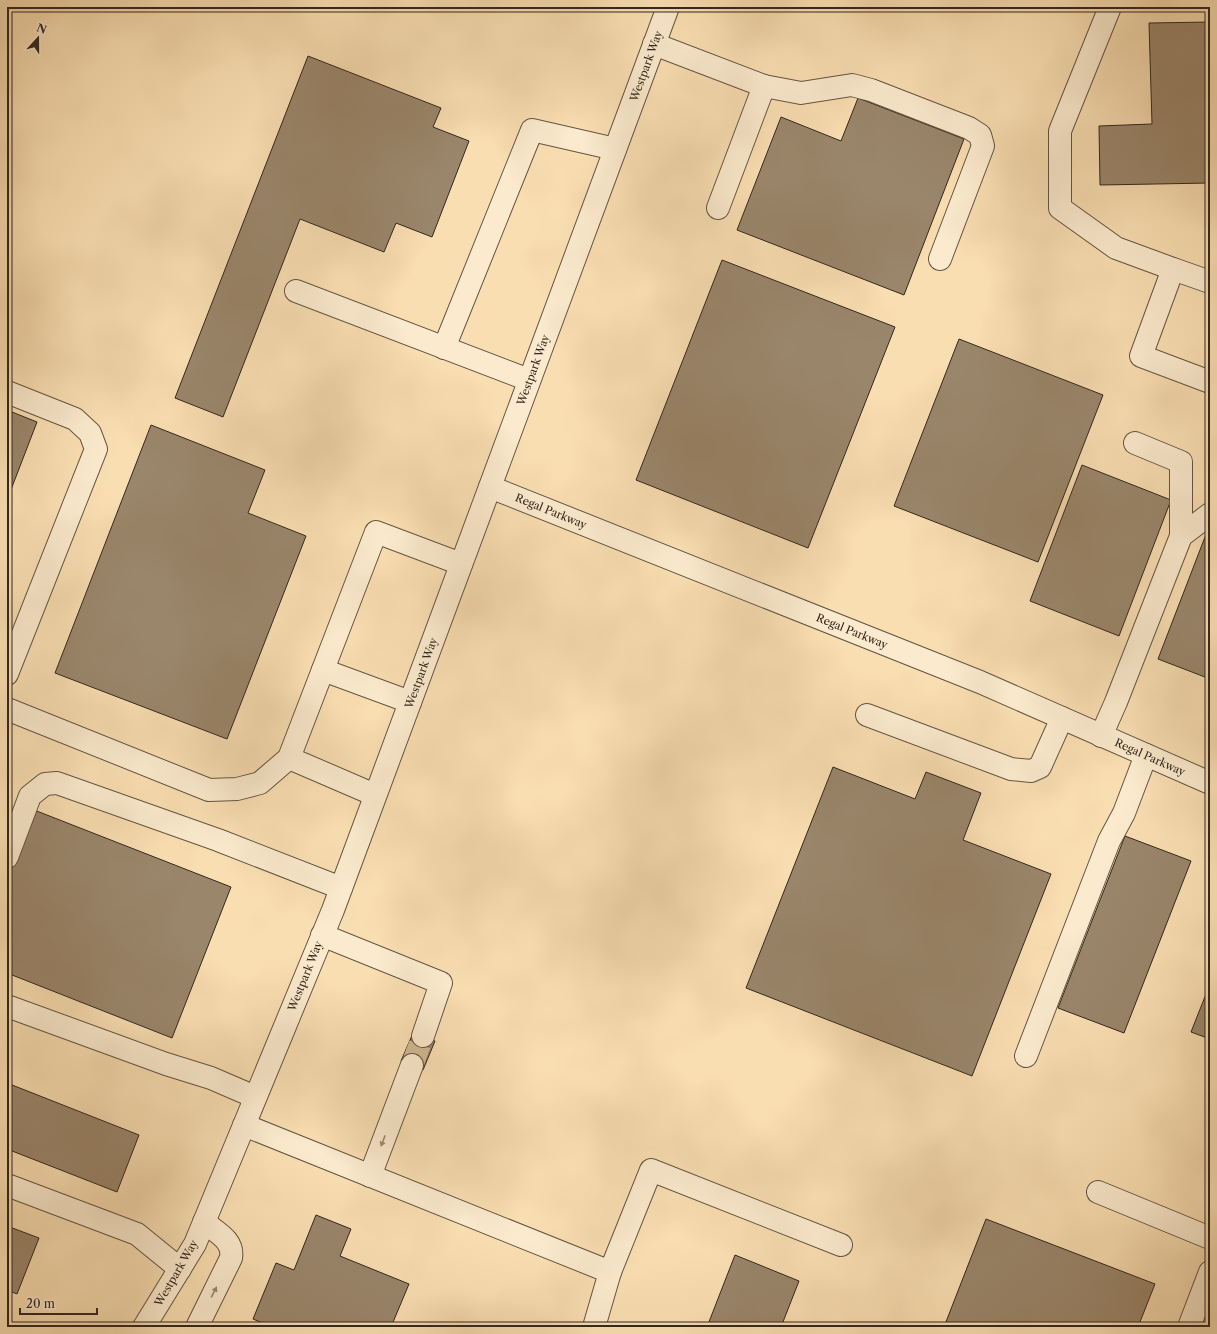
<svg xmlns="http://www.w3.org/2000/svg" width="1217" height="1334" viewBox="0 0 1217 1334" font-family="'Libre Caslon Text',serif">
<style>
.building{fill:#9a866b;stroke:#33271e}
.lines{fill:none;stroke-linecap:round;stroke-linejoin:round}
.minor-tunnel{stroke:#d1b994;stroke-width:22;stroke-dasharray:22 11;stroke-linecap:butt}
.minor-casing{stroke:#645543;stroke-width:24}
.minor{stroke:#fbeacd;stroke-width:22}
.oneway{fill:#978876}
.labels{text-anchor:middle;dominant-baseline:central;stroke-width:4;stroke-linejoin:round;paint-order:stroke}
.street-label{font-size:11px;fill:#33271e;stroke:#fbeacd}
</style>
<rect width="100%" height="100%" fill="#f9deb2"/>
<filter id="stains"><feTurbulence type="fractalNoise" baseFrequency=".005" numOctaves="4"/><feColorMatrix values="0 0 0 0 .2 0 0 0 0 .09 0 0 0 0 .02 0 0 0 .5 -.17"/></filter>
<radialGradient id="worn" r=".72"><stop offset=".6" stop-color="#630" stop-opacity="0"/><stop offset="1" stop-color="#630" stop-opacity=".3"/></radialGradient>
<!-- building -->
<g class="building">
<polygon points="1210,22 1210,81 1209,81 1210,183 1100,185 1099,126 1152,124 1149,23"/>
<polygon points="308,56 441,108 433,127 469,141 432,237 396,223 384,252 300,219 223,417 175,398"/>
<polygon points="858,98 964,139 904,295 737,230 781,117 841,141"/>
<polygon points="722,260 895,327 808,548 636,480"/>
<polygon points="959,339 1103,395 1038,562 894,506"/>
<polygon points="7,410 37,422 7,500"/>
<polygon points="151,425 265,470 248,513 306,536 227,739 55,673"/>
<polygon points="1082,465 1171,500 1119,636 1030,601"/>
<polygon points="1210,524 1210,679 1158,659"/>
<polygon points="833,767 915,799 926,772 981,793 963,840 1051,874 972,1076 746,988"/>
<polygon points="29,808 231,887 172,1038 7,973 7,865"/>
<polygon points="1125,836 1191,861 1124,1033 1058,1008"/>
<polygon points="1210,984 1210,1039 1191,1032"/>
<polygon points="413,1033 435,1041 423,1070 401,1061"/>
<polygon points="7,1083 139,1135 117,1192 7,1149"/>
<polygon points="316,1215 351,1229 340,1256 409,1284 391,1327 316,1327 312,1325 312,1327 272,1327 253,1319 276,1263 294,1270"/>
<polygon points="986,1219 1155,1284 1138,1327 944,1327"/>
<polygon points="7,1226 39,1238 17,1294 7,1290"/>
<polygon points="735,1255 799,1281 781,1327 707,1327"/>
</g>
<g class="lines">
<!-- minor-tunnel -->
<polyline class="minor-tunnel" points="412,1065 423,1036"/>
<defs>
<g id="minor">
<polyline points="1110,7 1060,131 1060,208 1116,248 1173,269 1141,356 1210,382"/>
<polyline points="654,44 764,86 801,93 852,85 871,90 969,128 980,135 983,146 940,259"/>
<polyline points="718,208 764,86"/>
<polyline points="1173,269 1210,282"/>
<polyline points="296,291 529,380"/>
<polyline points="444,348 532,130 615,149"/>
<polyline points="7,392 75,419 90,433 96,449 7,674"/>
<polyline points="1135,443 1181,462 1181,536"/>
<polyline points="490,487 980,682 1210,783"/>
<polyline points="323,670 410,702"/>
<polyline points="7,709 209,790 237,789 260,783 289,758"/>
<polyline points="867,715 1011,769 1031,771 1040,767 1062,718"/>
<polyline points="1101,736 1116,702 1181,536 1210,514"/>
<polyline points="375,795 289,758 376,532 461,564"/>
<polyline points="7,857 30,796 45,784 57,783 218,840 341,888"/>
<polyline points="322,935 441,983 423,1036"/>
<polyline points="7,1006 166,1064 211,1078 255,1097"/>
<polyline points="1026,1056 1109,841 1124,813 1146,755"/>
<polyline points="244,1125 610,1272 594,1327"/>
<polyline points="370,1176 412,1065"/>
<polyline points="7,1185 137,1234 180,1269"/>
<polyline points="1098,1192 1210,1238"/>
<polyline points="610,1272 651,1170 841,1245"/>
<polyline points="144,1327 195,1244 333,910 668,7"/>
<path d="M197,1327L231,1258C234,1240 217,1233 204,1222"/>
<polyline points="1189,1327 1210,1272"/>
</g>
</defs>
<!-- minor casing -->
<use href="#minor" class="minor-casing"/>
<!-- minor -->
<use href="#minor" class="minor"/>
</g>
<!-- one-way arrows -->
<defs><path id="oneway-solid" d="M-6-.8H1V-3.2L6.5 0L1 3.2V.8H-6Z"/></defs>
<g class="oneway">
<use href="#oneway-solid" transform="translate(383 1141) rotate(111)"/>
<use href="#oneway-solid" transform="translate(214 1292) rotate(-63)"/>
</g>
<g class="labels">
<!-- street labels -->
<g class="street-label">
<text transform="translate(646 66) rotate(-70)">Westpark Way</text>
<text transform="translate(533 370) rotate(-70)">Westpark Way</text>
<text transform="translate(551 511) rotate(22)">Regal Parkway</text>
<text transform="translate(852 631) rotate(22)">Regal Parkway</text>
<text transform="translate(421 673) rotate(-70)">Westpark Way</text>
<text transform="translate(1150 757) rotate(24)">Regal Parkway</text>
<text transform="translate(305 976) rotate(-68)">Westpark Way</text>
<text transform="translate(176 1273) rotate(-60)">Westpark Way</text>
</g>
</g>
<!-- margin -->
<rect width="1217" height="1334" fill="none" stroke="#f9deb2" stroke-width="24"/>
<rect x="8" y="8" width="1201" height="1318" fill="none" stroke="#33271e" stroke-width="2"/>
<rect x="12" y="12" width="1193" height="1310" fill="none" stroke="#33271e"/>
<!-- north arrow -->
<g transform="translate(38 38) rotate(21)" stroke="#fbeacd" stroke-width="3" paint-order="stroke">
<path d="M0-3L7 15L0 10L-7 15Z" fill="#33271e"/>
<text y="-6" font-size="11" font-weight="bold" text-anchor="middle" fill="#33271e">N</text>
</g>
<!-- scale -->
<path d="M20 1308v6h77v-6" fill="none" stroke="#33271e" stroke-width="2"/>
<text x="26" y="1308" font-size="12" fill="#33271e" stroke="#fbeacd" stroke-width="3" paint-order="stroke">20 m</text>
<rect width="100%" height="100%" filter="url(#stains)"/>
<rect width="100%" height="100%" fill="url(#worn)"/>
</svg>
